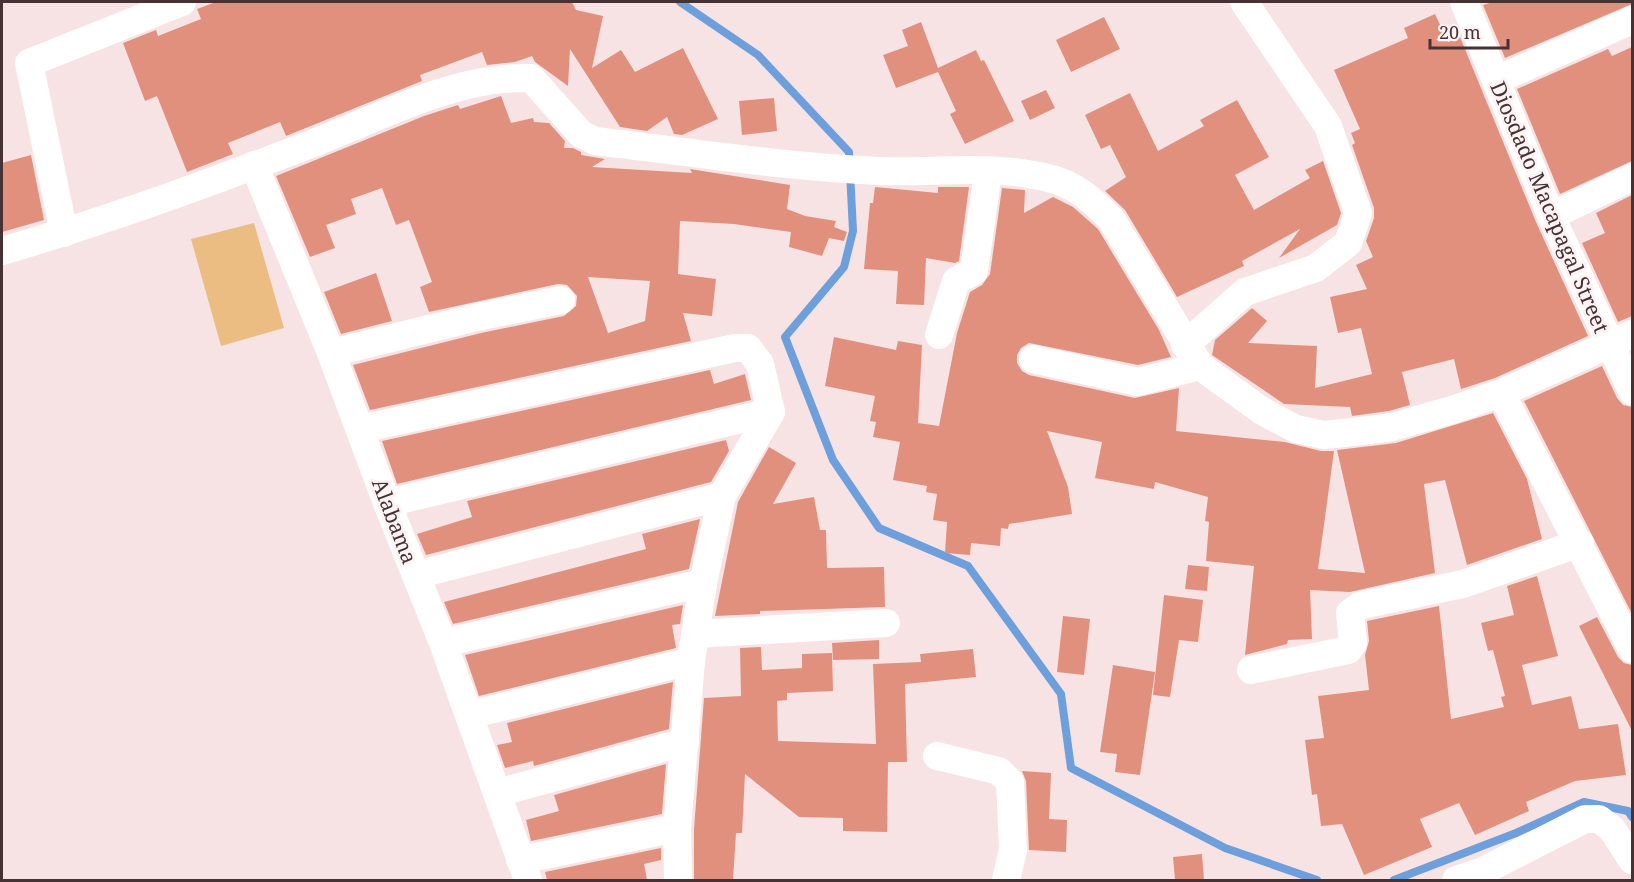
<svg xmlns="http://www.w3.org/2000/svg" width="1634" height="882" viewBox="0 0 1634 882" font-family="'Noto Serif',serif">
<style>
.green{fill:#ebbd82}
.lines{fill:none;stroke-linecap:round;stroke-linejoin:round}
.stream{stroke:#6c9fdb;stroke-width:8}
.building{fill:#e2907e;fill-rule:evenodd}
.minor{stroke:#fff;stroke-width:28}
.labels{text-anchor:middle;dominant-baseline:central;stroke-width:6;stroke-linejoin:round;paint-order:stroke}
.street-label{font-size:21px;fill:#463234;stroke:#fef3f4}
</style>
<rect width="100%" height="100%" fill="#f8e3e4"/>
<!-- green -->
<polygon class="green" points="254,223 284,328 221,346 191,239"/>
<g class="lines">
<!-- stream -->
<g class="stream">
<polyline points="680,2 758,55 849,152 853,231 844,267 785,337 833,460 879,528 968,566 1061,694 1071,768 1225,848 1317,880"/>
<polyline points="1394,880 1516,833 1584,802 1628,811 1632,817"/>
</g>
</g>
<!-- building -->
<g class="building">
<polygon points="216,2 572,2 576,10 603,16 592,68 621,50 635,72 683,48 718,119 682,135 674,134 667,117 647,131 620,127 570,49 568,86 535,62 532,56 515,62 487,65 482,52 420,75 422,81 286,136 280,122 228,143 233,154 187,172 157,96 145,101 123,43 156,30 158,36 201,19 197,9"/>
<polygon points="1493,2 1632,2 1632,4 1505,58 1483,5"/>
<polygon points="1435,14 1448,42 1460,37 1536,222 1588,336 1495,378 1461,389 1454,359 1402,372 1410,405 1389,411 1352,416 1350,407 1284,404 1212,355 1215,340 1252,308 1267,321 1248,343 1317,346 1315,388 1372,374 1361,328 1338,333 1330,297 1367,289 1356,265 1373,257 1366,241 1374,218 1374,208 1352,145 1355,143 1351,133 1360,129 1334,70 1408,38 1404,28"/>
<polygon points="1104,17 1120,49 1071,72 1056,40"/>
<polygon points="921,22 938,68 976,50 981,61 984,60 1014,121 965,144 950,114 956,111 938,72 896,88 883,55 908,46 902,30"/>
<polygon points="1632,47 1632,161 1560,194 1517,89 1608,49 1612,56"/>
<polygon points="1046,90 1055,108 1030,120 1021,101"/>
<polygon points="1130,93 1158,151 1204,126 1200,120 1237,100 1269,157 1235,175 1254,210 1310,178 1305,170 1323,161 1341,213 1337,225 1279,258 1300,229 1242,261 1244,266 1177,297 1125,210 1105,191 1126,177 1110,145 1101,149 1085,115"/>
<path d="M501,96L511,123L533,118L534,122L549,123L565,141L564,148H573L581,152V155L605,159L592,167L692,173L690,169L790,185L787,209L805,216L836,221L834,227L847,232L844,241L829,238L822,256L789,247L791,232L734,224L680,221L678,274L716,279L712,316L683,313L691,341L370,410L353,365L481,333L564,316L576,306L577,296L567,285L558,284L429,312L420,287L432,282L409,220L396,225L382,188L351,199L356,214L326,225L335,248L310,257L276,176L424,116L458,105L460,109ZM588,277L650,281L645,321L608,333Z"/>
<polygon points="774,98 777,131 742,135 739,101"/>
<polygon points="31,155 44,220 2,232 2,163"/>
<polygon points="875,187 938,193 938,187 969,187 959,261 955,263 926,258 924,305 896,304 898,271 864,269 870,203 873,203"/>
<polygon points="1002,188 1025,190 1024,213 1053,197 1073,207 1098,229 1159,330 1171,357 1138,365 1029,343 1021,348 1017,355 1017,363 1022,371 1029,375 1135,398 1179,388 1176,431 1285,442 1321,451 1334,451 1318,569 1365,573 1337,450 1396,443 1493,413 1527,479 1542,539 1467,565 1445,480 1424,484 1435,573 1350,592 1310,590 1312,639 1288,640 1287,644 1245,655 1254,566 1206,561 1209,522 1205,521 1208,497 1155,482 1154,489 1095,478 1102,442 1047,431 1068,487 1072,514 1009,524 1008,529 1001,528 1000,546 971,543 970,555 945,553 947,522 933,520 937,494 926,492 927,486 893,480 900,442 873,437 876,422 870,421 875,396 825,386 834,337 896,350 898,341 922,345 918,423 939,426 957,333 970,292 982,285 990,274"/>
<polygon points="1632,195 1632,316 1618,322 1582,243 1605,233 1596,213"/>
<polygon points="376,273 392,321 341,334 324,292"/>
<polygon points="1602,366 1617,398 1623,405 1632,407 1632,614 1524,401"/>
<polygon points="710,370 714,384 745,374 751,400 397,484 382,441"/>
<polygon points="726,440 729,451 711,482 426,555 417,534 472,517 467,501"/>
<polygon points="769,447 796,463 773,504 814,497 820,530 826,530 827,568 884,567 885,607 760,611 760,614 715,616 738,502"/>
<polygon points="700,519 689,569 453,624 444,602 646,549 642,534"/>
<polygon points="1188,565 1209,567 1207,591 1185,589"/>
<polygon points="1537,576 1558,656 1522,665 1532,705 1571,696 1579,729 1618,724 1626,775 1575,781 1526,802 1529,811 1475,835 1459,803 1420,819 1432,847 1364,875 1342,824 1321,826 1317,794 1312,795 1305,740 1324,738 1318,696 1369,690 1365,655 1369,641 1367,621 1439,606 1451,719 1504,707 1501,697 1505,696 1493,650 1488,651 1481,623 1514,615 1507,586"/>
<polygon points="1164,595 1203,600 1198,642 1179,640 1170,697 1153,695"/>
<polygon points="683,605 680,624 672,625 676,648 479,696 465,655"/>
<polygon points="1063,616 1090,619 1084,675 1057,672"/>
<polygon points="1597,617 1618,657 1624,663 1632,665 1632,731 1579,626"/>
<polygon points="879,640 879,659 833,660 832,643"/>
<polygon points="761,647 762,670 802,668 802,654 832,653 833,691 787,693 787,700 777,701 778,741 876,744 873,664 921,662 920,654 973,649 976,677 905,684 907,762 888,762 887,832 843,831 843,818 799,817 745,774 742,833 736,833 733,880 694,880 694,829 704,698 741,696 740,648"/>
<polygon points="1113,665 1155,672 1140,775 1115,772 1117,754 1100,752"/>
<polygon points="673,682 669,729 534,766 533,761 505,768 497,745 512,742 507,723"/>
<polygon points="666,764 662,814 531,841 526,820 559,811 554,795"/>
<polygon points="1022,771 1051,773 1049,819 1067,820 1066,852 1029,850 1026,781"/>
<polygon points="661,848 661,860 644,864 647,880 547,880 545,872"/>
<polygon points="1202,854 1204,880 1175,880 1173,857"/>
</g>
<g class="lines">
<!-- minor -->
<g class="minor">
<polyline points="1464,2 1551,216 1632,391"/>
<polyline points="1496,80 1632,20"/>
<polyline points="254,165 331,353 387,503 443,643 528,880"/>
<polyline points="1551,216 1632,177"/>
<polyline points="64,233 29,63 182,2"/>
<path d="M2,251C106,221 209,183 311,144C381,117 453,76 531,78L581,134L595,141C690,152 785,167 880,171C934,173 994,164 1048,178C1075,184 1092,200 1111,219L1200,366L1262,411L1296,429L1324,435L1353,432L1392,427L1455,409L1501,393L1632,334"/>
<polyline points="939,335 956,281 974,271 988,172"/>
<polyline points="1185,345 1245,292 1316,268 1348,243 1358,213 1328,126 1244,2"/>
<polyline points="331,353 477,317 561,300"/>
<polyline points="1033,359 1138,382 1200,366"/>
<polyline points="1501,393 1632,649"/>
<polyline points="360,429 735,348 748,348 760,364 771,412 722,496 703,583 691,661 677,828 678,880"/>
<polyline points="387,503 771,412"/>
<polyline points="416,575 722,496"/>
<polyline points="695,634 886,623"/>
<polyline points="443,643 703,583"/>
<polyline points="1251,670 1348,650 1353,643 1350,613 1361,605 1463,584 1580,543"/>
<polyline points="469,715 691,661"/>
<polyline points="937,756 999,771 1010,782 1013,850 1006,880"/>
<polyline points="497,793 685,742"/>
<polyline points="520,860 677,828"/>
<polyline points="1456,880 1483,871 1585,819 1599,819 1612,829 1632,860"/>
</g>
</g>
<g class="labels">
<!-- street labels -->
<g class="street-label">
<text transform="translate(1550 207) rotate(67)">Diosdado Macapagal Street</text>
<text transform="translate(395 521) rotate(69)">Alabama</text>
</g>
</g>
<!-- border -->
<rect width="1634" height="882" fill="none" stroke="#463234" stroke-width="6"/>
<!-- scale -->
<path d="M1430 39v9h78v-9" fill="none" stroke="#463234" stroke-width="3"/>
<text x="1439" y="39" font-size="18" fill="#463234" stroke="#fef3f4" stroke-width="4.5" paint-order="stroke">20 m</text>
</svg>
